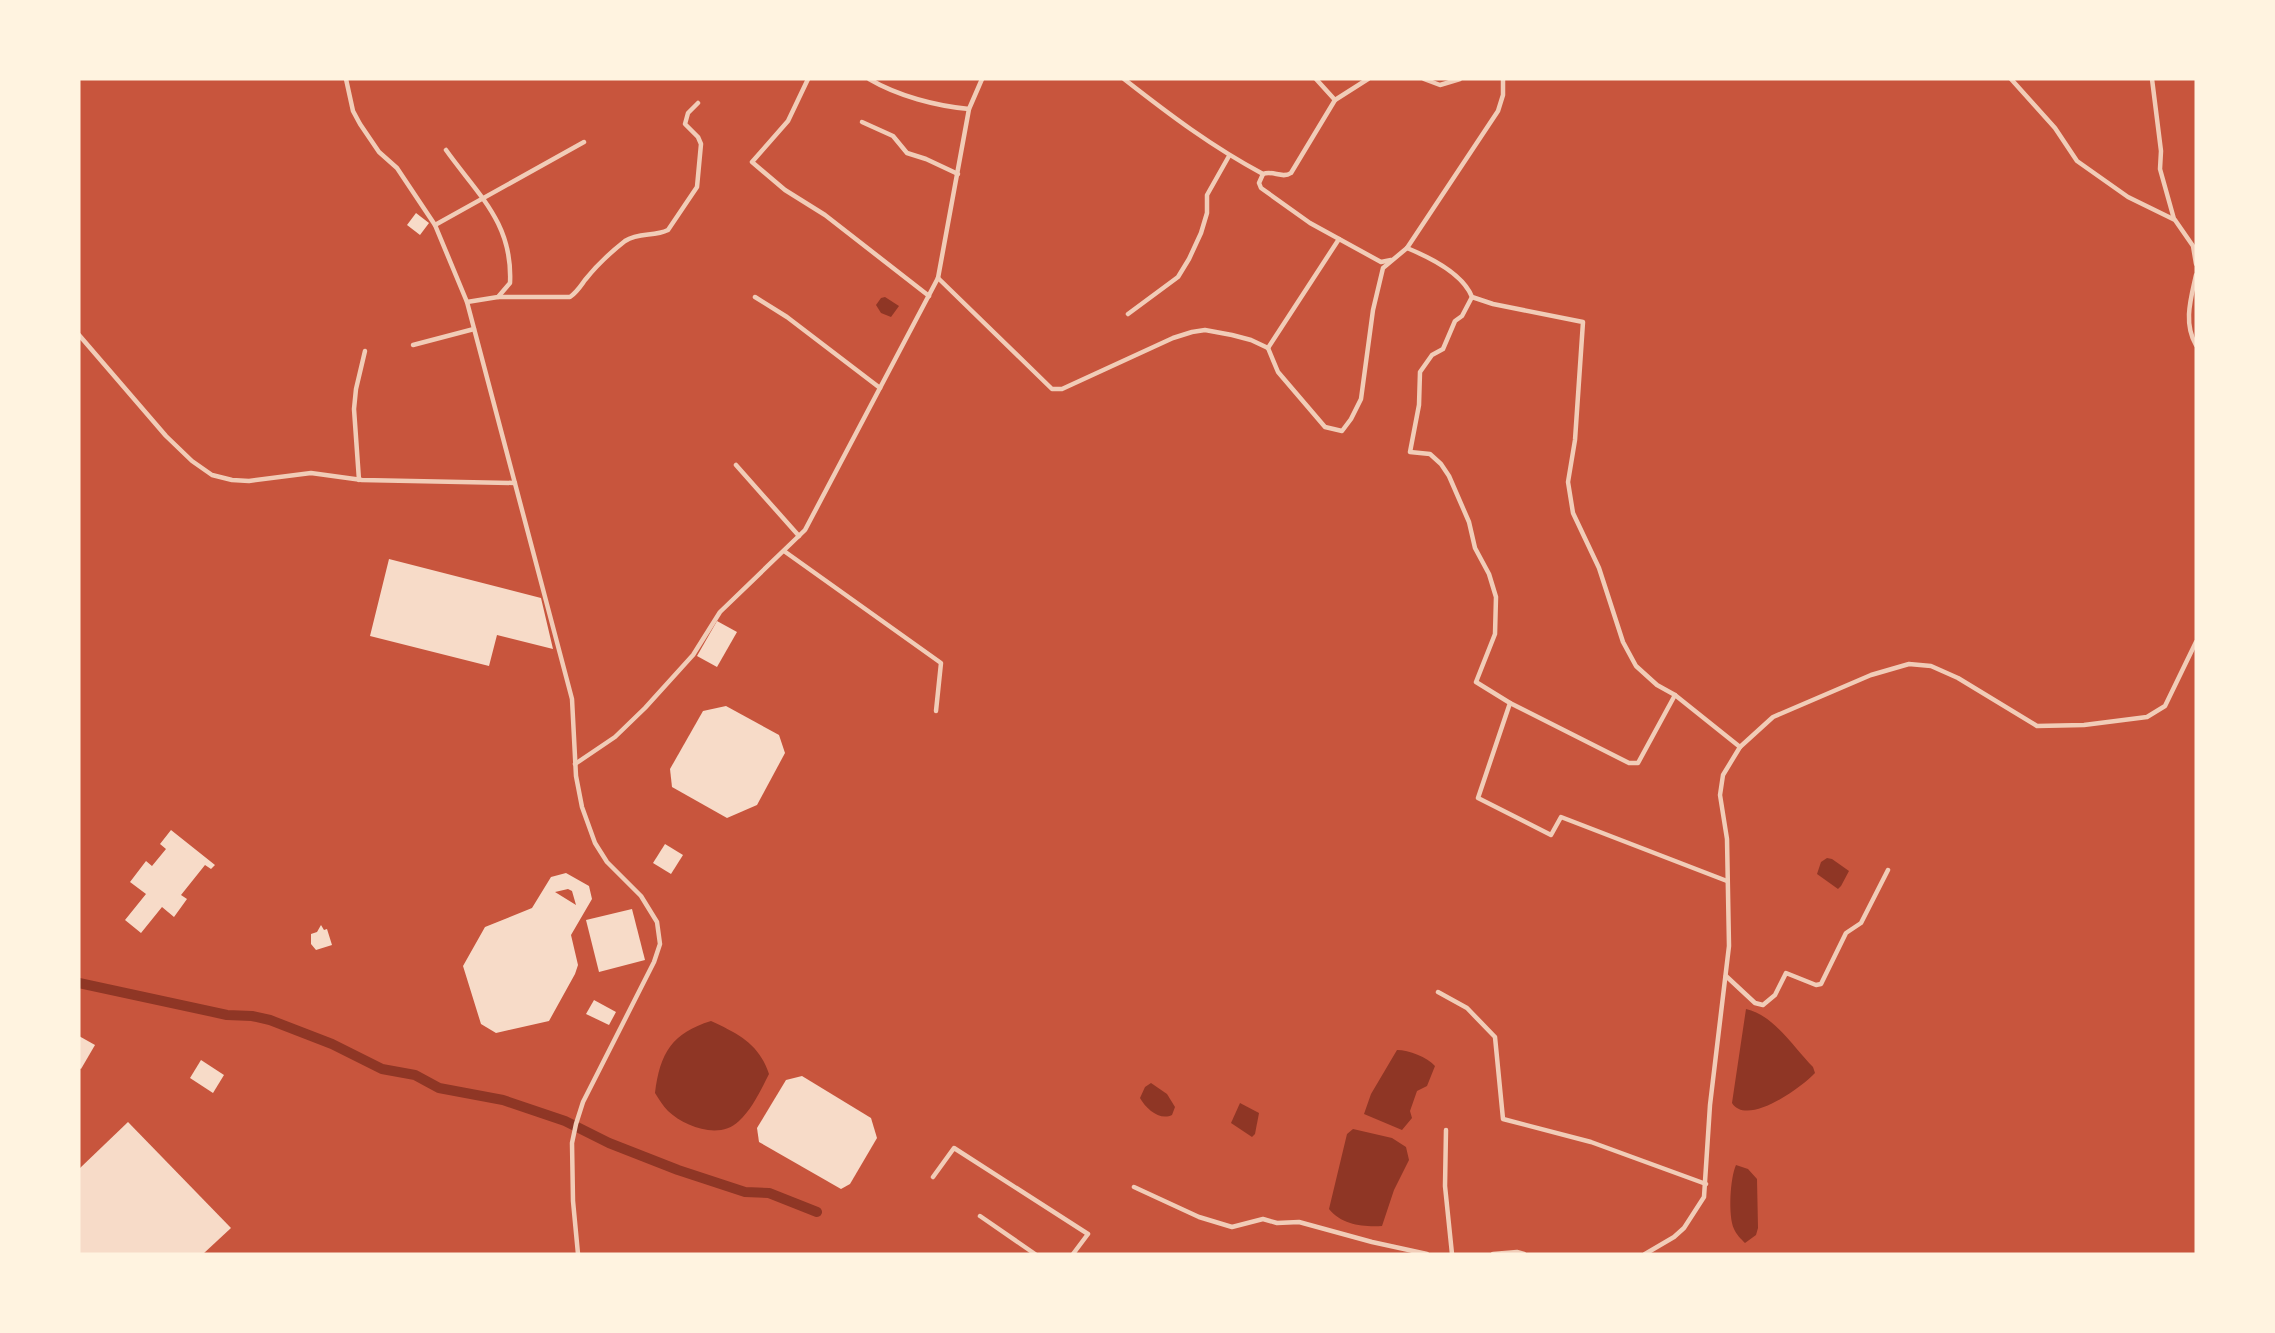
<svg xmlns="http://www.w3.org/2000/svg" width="2275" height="1333" viewBox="0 0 2275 1333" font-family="'Crimson Pro',serif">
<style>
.water{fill:#8f3625}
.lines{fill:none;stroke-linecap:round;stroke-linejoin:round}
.canal{stroke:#8f3625;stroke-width:10}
.building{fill:#f7dbc8;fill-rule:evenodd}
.minor{stroke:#f1ccb7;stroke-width:4.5}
</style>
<rect width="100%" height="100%" fill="#c8553d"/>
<!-- water -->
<g class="water">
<polygon points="885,297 899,306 891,317 881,313 876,305 881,298"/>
<polygon points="1827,858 1832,859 1849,871 1841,886 1838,889 1817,874 1821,862"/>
<path d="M1746,1009C1774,1015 1794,1048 1813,1067L1815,1073C1801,1088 1747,1127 1732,1103Z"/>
<path d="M711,1021C739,1034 759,1044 769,1074C761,1090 752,1109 739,1121C720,1140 685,1127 668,1111C663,1106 659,1099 655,1093C660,1053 672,1033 711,1021Z"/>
<path d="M1397,1050C1409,1050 1427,1057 1435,1066L1427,1086L1417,1091L1410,1111L1412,1118L1402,1130L1364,1114L1371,1094Z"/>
<path d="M1151,1083L1167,1094L1175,1107L1172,1115C1160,1121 1146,1109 1140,1098L1145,1087Z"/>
<polygon points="1240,1103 1259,1113 1255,1134 1252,1137 1231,1123"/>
<path d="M1353,1129L1392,1138L1406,1147L1409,1160L1394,1190L1382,1226C1363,1227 1342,1225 1329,1209L1347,1134Z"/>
<path d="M1736,1165L1748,1169L1757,1179L1758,1228L1756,1235L1745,1243C1741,1239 1736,1234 1734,1229C1728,1216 1730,1178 1736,1165Z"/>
</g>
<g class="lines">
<!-- canal -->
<polyline class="canal" points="79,983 227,1015 252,1016 270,1020 332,1044 382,1069 415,1075 439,1088 503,1100 565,1121 609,1143 678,1170 745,1192 769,1193 817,1212"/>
</g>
<!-- building -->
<g class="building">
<polygon points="416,213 429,223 420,235 407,225"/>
<polygon points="389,559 541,598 553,649 497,635 489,666 370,636"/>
<polygon points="717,621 737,632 717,667 697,656"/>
<polygon points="726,706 779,735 785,753 757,805 727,818 672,787 670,769 703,711"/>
<polygon points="171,830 215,865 211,869 205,865 181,895 187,899 174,917 162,907 141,933 125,920 146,894 130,882 146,861 152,866 166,849 160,844"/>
<polygon points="665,844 683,855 671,874 653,863"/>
<path d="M566,873L589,886L592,899L571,935L578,965L575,974L549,1021L496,1033L481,1024L463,966L485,927L532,908L551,877ZM568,889L572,891L576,905L555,892Z"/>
<polygon points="632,909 645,960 599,972 586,920"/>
<polygon points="321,925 324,930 327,929 332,945 316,950 311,944 311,934 317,932"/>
<polygon points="594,1000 616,1012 609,1025 586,1014"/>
<polygon points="79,1036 95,1045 81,1069 79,1068"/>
<polygon points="201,1060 224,1075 213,1093 190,1078"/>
<polygon points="802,1076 871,1118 877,1138 850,1184 841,1189 759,1142 757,1128 786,1080"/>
<polygon points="128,1122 231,1228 203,1254 79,1254 79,1169"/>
</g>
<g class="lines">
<!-- minor -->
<g class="minor">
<polyline points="346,79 353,111 360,124 379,152 397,168 435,225 467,302 572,699 576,776 582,807 595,843 607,862 641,896 657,922 660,944 654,962 583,1102 576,1124 572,1143 573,1201 578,1254"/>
<polyline points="808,79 788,121 752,162 785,190 825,215 929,296"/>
<path d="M869,79C898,96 936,106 969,109"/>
<path d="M1124,79C1170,115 1211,146 1263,174C1273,170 1282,179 1291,173L1335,100L1368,79"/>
<polyline points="1316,79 1335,100"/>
<polyline points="1424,79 1440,85 1460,79"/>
<polyline points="2011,79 2055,128 2077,161 2128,197 2175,220 2193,246 2196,264"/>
<polyline points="2152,79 2161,151 2160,169 2174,219"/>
<polyline points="862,122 893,136 907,153 926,159 958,174"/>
<path d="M446,150C478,195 513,223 510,283L498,297L467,302"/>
<polyline points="1263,174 1259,183 1261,188 1310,223 1381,262 1391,260"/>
<polyline points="435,225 584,142"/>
<path d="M1407,248C1429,257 1463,274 1472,297L1493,304L1583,322L1575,440L1568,482L1573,513L1599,568L1623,642L1636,666L1657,685L1675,695L1740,747"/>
<path d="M2196,275C2191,298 2183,323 2196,345"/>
<polyline points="938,278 1052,389 1062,389 1173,338 1192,332 1205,330 1232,335 1251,340 1268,348 1278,372 1325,427 1342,431 1351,419 1361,399 1373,310 1383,268 1407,248 1498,111 1503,95 1503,79"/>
<path d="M498,297H570C577,292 580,287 585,280C596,266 611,252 625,241C639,232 654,237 668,230L697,187L701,144L698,137L685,124L688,113L698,103"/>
<polyline points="755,297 787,317 880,388"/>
<polyline points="1472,297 1462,316 1455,321 1443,349 1432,355 1420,372 1419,405 1410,452 1430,454 1441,464 1449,476 1469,522 1475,548 1489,574 1496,597 1495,634 1476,682 1510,703 1478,798 1551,835 1561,817 1727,881"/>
<polyline points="1128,314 1178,277 1189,259 1201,233 1207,213 1207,195 1229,156"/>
<polyline points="79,335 166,436 192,461 212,475 232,480 249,481 311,473 362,480 515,483"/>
<polyline points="413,345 474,329"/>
<polyline points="1268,348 1339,239"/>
<polyline points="736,465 799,536"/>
<polyline points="359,480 354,409 356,389 365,351"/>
<polyline points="784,551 941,663 936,711"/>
<polyline points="1510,703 1629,763 1638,763 1675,695"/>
<polyline points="575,764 615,737 645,708 693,655 720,612 805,530 938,278 969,109 982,79"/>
<polyline points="1726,976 1755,1003 1763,1005 1775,995 1786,973 1816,985 1821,984 1846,933 1861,923 1888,870"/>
<polyline points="1438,992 1467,1008 1495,1037 1503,1119 1591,1142 1706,1184"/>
<polyline points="1446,1130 1445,1186 1452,1254"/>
<polyline points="933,1177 954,1148 1088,1234 1073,1254"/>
<polyline points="1134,1187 1199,1217 1232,1227 1263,1219 1277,1223 1299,1222 1372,1242 1427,1254"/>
<polyline points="980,1216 1035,1254"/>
<polyline points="1493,1254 1517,1252 1524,1254"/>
<polyline points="1645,1254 1674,1237 1684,1228 1704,1197 1710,1105 1729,946 1727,839 1720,795 1723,775 1740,747 1773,717 1871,675 1909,664 1931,666 1958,678 2037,726 2084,725 2147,717 2165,706 2196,642"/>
</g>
</g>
<!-- border -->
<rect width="2275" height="1333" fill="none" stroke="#fff3e0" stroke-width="161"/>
</svg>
